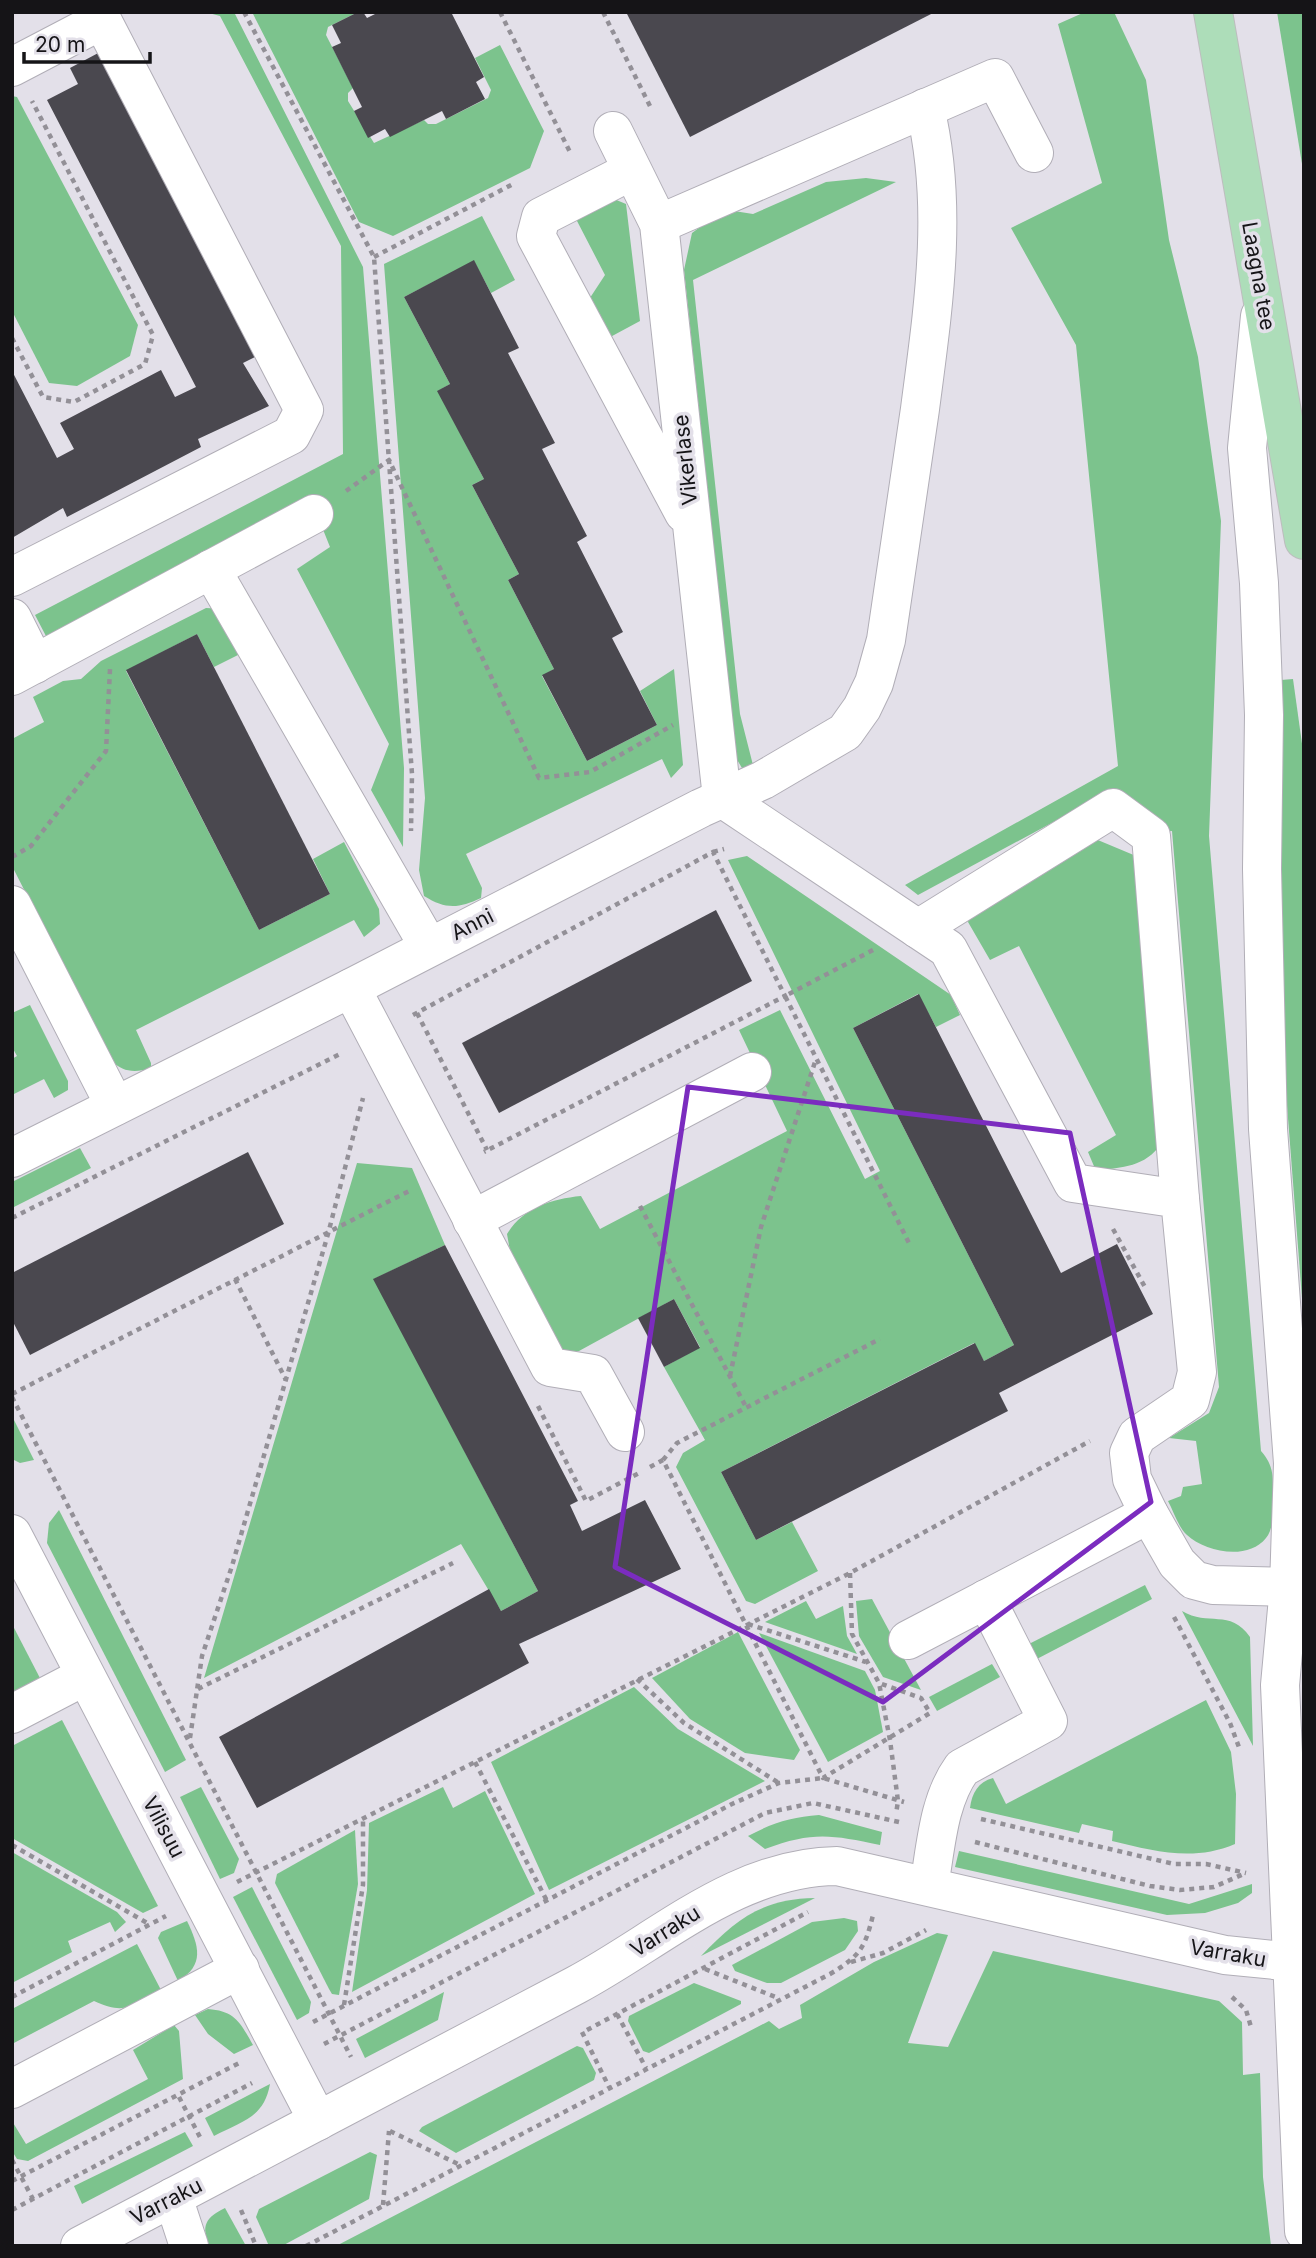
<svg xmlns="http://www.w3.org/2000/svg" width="1316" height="2258" viewBox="0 0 1316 2258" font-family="Inter,sans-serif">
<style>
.green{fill:#7cc38d}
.building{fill:#4a484f}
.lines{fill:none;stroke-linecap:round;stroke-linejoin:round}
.minor-casing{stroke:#b1aeb7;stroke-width:40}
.major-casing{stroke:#bdbdbe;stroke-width:40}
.path{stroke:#939097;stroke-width:4.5;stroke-dasharray:5 5;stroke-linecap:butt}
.minor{stroke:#fff;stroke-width:38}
.major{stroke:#adddb9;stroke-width:38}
.marked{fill:none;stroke:#7b2cbf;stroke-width:5;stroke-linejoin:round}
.labels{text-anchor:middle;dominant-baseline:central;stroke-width:7;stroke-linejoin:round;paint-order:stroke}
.street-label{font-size:21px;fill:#151417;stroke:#e3e0e9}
</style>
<rect width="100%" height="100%" fill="#e3e0e9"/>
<!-- green -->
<g class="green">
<polygon points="205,12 234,12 363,267 404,768 403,847 371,790 389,744 297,569 330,547 310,497 47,638 35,615 343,454 341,246 220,16"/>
<polygon points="252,12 358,12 328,27 326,35 353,88 348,93 348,101 374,143 424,120 428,124 436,124 488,98 491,90 475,58 500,45 544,131 530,168 393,236 359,222"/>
<path d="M1085,12H1114L1146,80L1169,240L1198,357L1221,521L1209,836L1261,1451C1274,1466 1273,1476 1273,1496C1272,1509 1275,1527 1266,1538C1248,1561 1205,1552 1187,1535C1178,1527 1174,1512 1168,1501L1181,1496L1183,1487L1202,1484L1196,1441L1169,1438L1209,1413L1219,1387L1172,831L1158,832L1096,799L918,895L905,885L1118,766L1076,345L1011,228L1102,183L1058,24Z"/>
<polygon points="1277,12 1304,12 1304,176"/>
<polygon points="12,96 17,97 138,325 130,356 77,386 49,383 12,311"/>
<polygon points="866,178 896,182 693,280 740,714 754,769 742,768 736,758 684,270 692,233 715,216 734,211 753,214 826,182"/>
<polygon points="614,199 626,204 640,321 601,342 584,307 605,275 576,219"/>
<path d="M482,216L515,280L491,293L474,261L404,297L450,384L438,391L484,479L472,485L519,574L508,580L554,669L542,676L587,761L657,725L640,691L674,669L683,765L671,778L662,759L466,854L482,888L481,898C458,909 445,909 424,896L419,870L425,798L384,264Z"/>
<path d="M206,608L225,609L244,652L214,667L197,634L126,671L259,930L330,894L313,859L344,842L379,909L380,924L364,937L354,920L136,1030L151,1063V1069C134,1072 123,1073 111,1060L12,866V739L44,722L33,697L63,681L81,679L101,661Z"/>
<polygon points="1293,679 1304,758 1304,1324 1281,1028 1281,680"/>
<path d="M1093,838L1136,856L1161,1144C1145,1167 1123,1167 1096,1171L1088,1152L1116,1135L1019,946L990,960L968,922L973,906Z"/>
<path d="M747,856L951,995L960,1015L936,1027L918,994L853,1028L1014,1345L984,1361L974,1343L721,1472L756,1540L792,1522L818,1571L755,1604L746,1601L676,1467L683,1453L705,1440L664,1367L700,1347L674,1299L579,1351L568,1353L555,1344L510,1251L507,1234C523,1208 551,1199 581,1196L600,1229L787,1131L739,1030L780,1010L865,1179L880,1171L728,860Z"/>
<polygon points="30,1005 68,1081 68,1090 54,1098 44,1079 12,1095 12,1059 17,1056 12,1047 12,1013"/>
<polygon points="80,1148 91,1168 12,1208 12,1182"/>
<polygon points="357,1163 412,1168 445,1245 374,1279 538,1591 501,1611 461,1544 204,1678"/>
<polygon points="12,1416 34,1460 20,1463 12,1459"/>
<polygon points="59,1510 186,1760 165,1772 47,1543 49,1523"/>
<polygon points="1145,1585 1152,1599 1033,1661 1025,1646"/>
<polygon points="872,1599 921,1690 883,1677 859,1636 856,1601"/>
<polygon points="806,1601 816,1619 843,1606 847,1636 857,1654 765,1622"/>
<path d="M1182,1611C1208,1627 1230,1608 1250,1637L1253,1746Z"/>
<polygon points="12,1624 42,1682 12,1695"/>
<polygon points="738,1632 800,1750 794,1760 745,1753 690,1719 652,1678"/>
<polygon points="759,1633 865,1671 875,1690 883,1732 828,1762"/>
<polygon points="992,1664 1000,1677 937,1711 929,1697"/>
<polygon points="634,1687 678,1729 765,1781 549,1890 491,1762"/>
<path d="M1206,1700L1231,1752L1236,1794L1235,1844C1193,1862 1154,1851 1112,1841L1113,1831L1082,1824L1079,1833L970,1808C972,1793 978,1782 993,1778L1006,1804Z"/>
<polygon points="62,1720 158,1906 143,1913 12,1838 12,1746"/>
<polygon points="201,1787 239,1859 234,1873 220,1879 180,1797"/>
<polygon points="443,1787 453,1808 485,1791 535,1894 352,1992 367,1890 369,1823"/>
<path d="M819,1815L882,1832L880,1845C832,1835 813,1831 765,1849L748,1836C772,1823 792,1817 819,1815Z"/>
<polygon points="355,1830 358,1884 339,1995 332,1994 329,1989 275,1883 277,1874"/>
<polygon points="959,1851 1189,1904 1252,1884 1252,1893 1238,1903 1205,1913 1167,1915 955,1867"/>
<polygon points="12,1852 117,1912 126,1922 115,1932 110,1922 68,1941 72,1952 12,1983"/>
<polygon points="252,1887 311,2002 309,2013 297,2020 233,1897"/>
<path d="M815,1898L701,1956C736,1919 762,1899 815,1898Z"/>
<polygon points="844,1918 857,1921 858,1931 845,1950 781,1983 767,1983 735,1971 732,1965 812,1922"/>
<path d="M187,1921C199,1946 205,1965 178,1981L158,1938L161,1932Z"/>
<polygon points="937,1933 948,1935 908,2043 948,2047 993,1951 1219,2001 1242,2022 1243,2075 1260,2073 1263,2177 1271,2246 336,2246 769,2021 779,2029 802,2018 800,2005 874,1962"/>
<path d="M137,1944L161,1990C131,2005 127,2016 94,2001L12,2044V2009Z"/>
<polygon points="694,1983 741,2001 741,2004 649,2053 643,2051 628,2021 629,2016"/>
<polygon points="444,1992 438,2020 365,2058 356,2039"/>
<path d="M208,2009C235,2011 240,2022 253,2045L234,2054L208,2034L195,2015Z"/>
<polygon points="174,2025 179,2031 183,2079 28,2161 17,2159 12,2151 12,2121 26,2144 148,2079 133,2050"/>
<polygon points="577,2046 583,2048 596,2073 594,2080 456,2153 419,2131 422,2127"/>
<path d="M270,2084C264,2118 242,2121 214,2136L205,2118Z"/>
<polygon points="185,2132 193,2146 82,2204 74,2186"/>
<polygon points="370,2152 377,2155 369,2199 282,2246 269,2246 256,2217 259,2209"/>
<path d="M225,2208L246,2246H210C200,2226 206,2217 225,2208Z"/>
</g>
<!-- building -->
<g class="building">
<polygon points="358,12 363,12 367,18 379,12 451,12 484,77 476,82 485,99 446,119 442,111 390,137 385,129 368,138 354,111 362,107 332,47 341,43 332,25"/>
<polygon points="626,12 935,12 690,137"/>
<polygon points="102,51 259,355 243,363 269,406 198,439 201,447 67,517 63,508 12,538 12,371 57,458 74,449 60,423 161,370 175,397 196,387 47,100 78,84 70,68"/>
<polygon points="474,260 519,348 508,353 555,443 542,449 587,536 577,542 623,632 612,638 657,725 587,761 542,675 554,669 508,580 519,574 472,485 484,479 437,391 450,384 404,297"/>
<polygon points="197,634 330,894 259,930 126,670"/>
<polygon points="716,910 752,981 499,1113 462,1043"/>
<polygon points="919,994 1061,1273 1117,1244 1153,1314 999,1393 1008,1411 756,1540 721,1472 975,1343 984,1361 1014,1345 853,1028"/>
<polygon points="248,1152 284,1224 30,1355 12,1320 12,1273"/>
<polygon points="445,1245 578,1501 570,1505 582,1531 645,1500 681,1569 519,1644 529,1663 257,1808 219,1737 489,1589 501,1611 538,1591 373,1279"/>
<polygon points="674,1299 700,1348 664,1367 638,1318"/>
</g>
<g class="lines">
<defs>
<g id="minor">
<polyline points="12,67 102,20 304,410 291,435 12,577"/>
<polyline points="613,131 659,224 722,798"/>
<polyline points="631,171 541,217 536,236 684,513"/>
<polyline points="659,224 995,78 1034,153"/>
<polyline points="1260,316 1247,448 1259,583 1264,715 1262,869 1268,1129 1293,1463 1289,1587 1280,1685 1304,2231"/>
<polyline points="211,569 429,947"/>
<polyline points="12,618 35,664"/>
<polyline points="12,676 314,514"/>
<polyline points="722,798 948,949 1073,1183 1180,1199 1197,1372 1190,1400 1137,1436 1129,1453 1132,1479 1149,1514 1177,1563 1194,1580 1213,1585 1289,1587"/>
<polyline points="12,905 115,1106"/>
<polyline points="918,929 1113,808 1151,836 1180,1199"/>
<polyline points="351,988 550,1367 593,1374 625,1432"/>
<path d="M12,1158L351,988L701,808L763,780L845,732L862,708L874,683L886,640C898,563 909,486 920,409C933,309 949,208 925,108"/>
<polyline points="472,1220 752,1072"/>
<polyline points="12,1534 318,2121"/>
<polyline points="908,1640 1149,1514"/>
<polyline points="12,1714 85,1676"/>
<path d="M929,1886C936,1847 938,1801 962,1768L1048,1721L986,1599"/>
<polyline points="12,2089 240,1969"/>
<polyline points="173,2197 189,2246"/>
<path d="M80,2246C245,2159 411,2072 576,1985C660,1940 737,1867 837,1866L1225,1955L1304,1963"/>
</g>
<polyline id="major" points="1213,12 1304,540"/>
</defs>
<!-- minor casing -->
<use href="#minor" class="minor-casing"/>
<!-- major casing -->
<use href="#major" class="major-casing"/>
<!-- path -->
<g class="path">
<polyline points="244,12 374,257 412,774 411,831"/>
<polyline points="500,12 571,154"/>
<polyline points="603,12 651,108"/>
<polyline points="374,257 513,184"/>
<polyline points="12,338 43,397 74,402 145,364 153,335 32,101"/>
<polyline points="346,491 389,460 539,778 590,772 673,725"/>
<polyline points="713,852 724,849"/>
<polyline points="12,857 31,846 106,751 110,669"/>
<polyline points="873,950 785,996 909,1243"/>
<polyline points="417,1013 487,1150"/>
<polyline points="413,1015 713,852 785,996 484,1152"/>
<polyline points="640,1206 746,1407"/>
<polyline points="12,1218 340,1054"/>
<polyline points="1113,1229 1146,1289"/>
<polyline points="235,1279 286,1380"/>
<polyline points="730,1376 761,1227 816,1059"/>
<polyline points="12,1394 411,1190"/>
<polyline points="12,1397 351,2057"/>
<polyline points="538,1406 586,1501 639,1473"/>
<polyline points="663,1460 677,1443 880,1339"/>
<polyline points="650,1467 663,1460 823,1778 930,1713 921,1698 879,1683"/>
<polyline points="850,1573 852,1634 879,1683 890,1740 898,1801 896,1814"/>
<polyline points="1174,1617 1230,1723 1240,1750"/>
<polyline points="748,1624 866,1662"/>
<polyline points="637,1679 684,1723 779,1783"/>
<polyline points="198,1689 453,1563"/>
<polyline points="190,1738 202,1656 232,1566 328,1234 363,1098"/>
<polyline points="475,1762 547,1901"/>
<polyline points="981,1819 1174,1864 1206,1864 1246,1873"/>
<polyline points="975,1842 1150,1886 1180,1890 1214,1887 1246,1873"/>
<polyline points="12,1845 149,1924"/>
<polyline points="237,1882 850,1573 1090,1441"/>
<polyline points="851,1962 883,1953 926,1930"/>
<polyline points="705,1969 778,1998"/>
<polyline points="12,1997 166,1916"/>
<polyline points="1232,1997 1246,2010 1251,2027"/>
<polyline points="344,2005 363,1885 363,1818"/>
<polyline points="617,2014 646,2068"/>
<polyline points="313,2022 732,1804 779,1783 823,1778 904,1802"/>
<polyline points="587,2030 808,1912"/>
<polyline points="582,2032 609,2087"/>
<polyline points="324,2044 765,1813 813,1803 899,1822"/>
<polyline points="179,2097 201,2139"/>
<polyline points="390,2131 460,2165"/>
<polyline points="12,2160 33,2199"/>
<polyline points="12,2181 241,2062"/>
<polyline points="383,2205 389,2131"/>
<polyline points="12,2210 252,2083"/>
<polyline points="241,2210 256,2246"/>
<path d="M306,2246L830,1974C860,1956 865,1948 873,1915"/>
</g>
<!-- minor -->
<use href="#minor" class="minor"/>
<!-- major -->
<use href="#major" class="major"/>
</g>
<!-- marked area -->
<path class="marked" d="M688,1087L1070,1133L1151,1502L883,1702L615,1567Z"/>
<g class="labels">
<!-- street labels -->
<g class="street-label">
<text transform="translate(1259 276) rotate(80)">Laagna tee</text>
<text transform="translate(685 460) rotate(-96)">Vikerlase</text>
<text transform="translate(472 924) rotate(-27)">Anni</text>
<text transform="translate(164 1827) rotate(62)">Vilisuu</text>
<text transform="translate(665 1931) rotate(-32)">Varraku</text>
<text transform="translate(1228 1953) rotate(10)">Varraku</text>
<text transform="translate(166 2201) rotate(-27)">Varraku</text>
</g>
</g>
<!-- border -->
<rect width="1316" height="2258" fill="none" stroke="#151417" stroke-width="28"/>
<!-- scale -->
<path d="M24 52v10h126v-10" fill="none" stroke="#151417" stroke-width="3.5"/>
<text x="35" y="52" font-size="21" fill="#151417" stroke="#e3e0e9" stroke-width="5" paint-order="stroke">20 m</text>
</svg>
